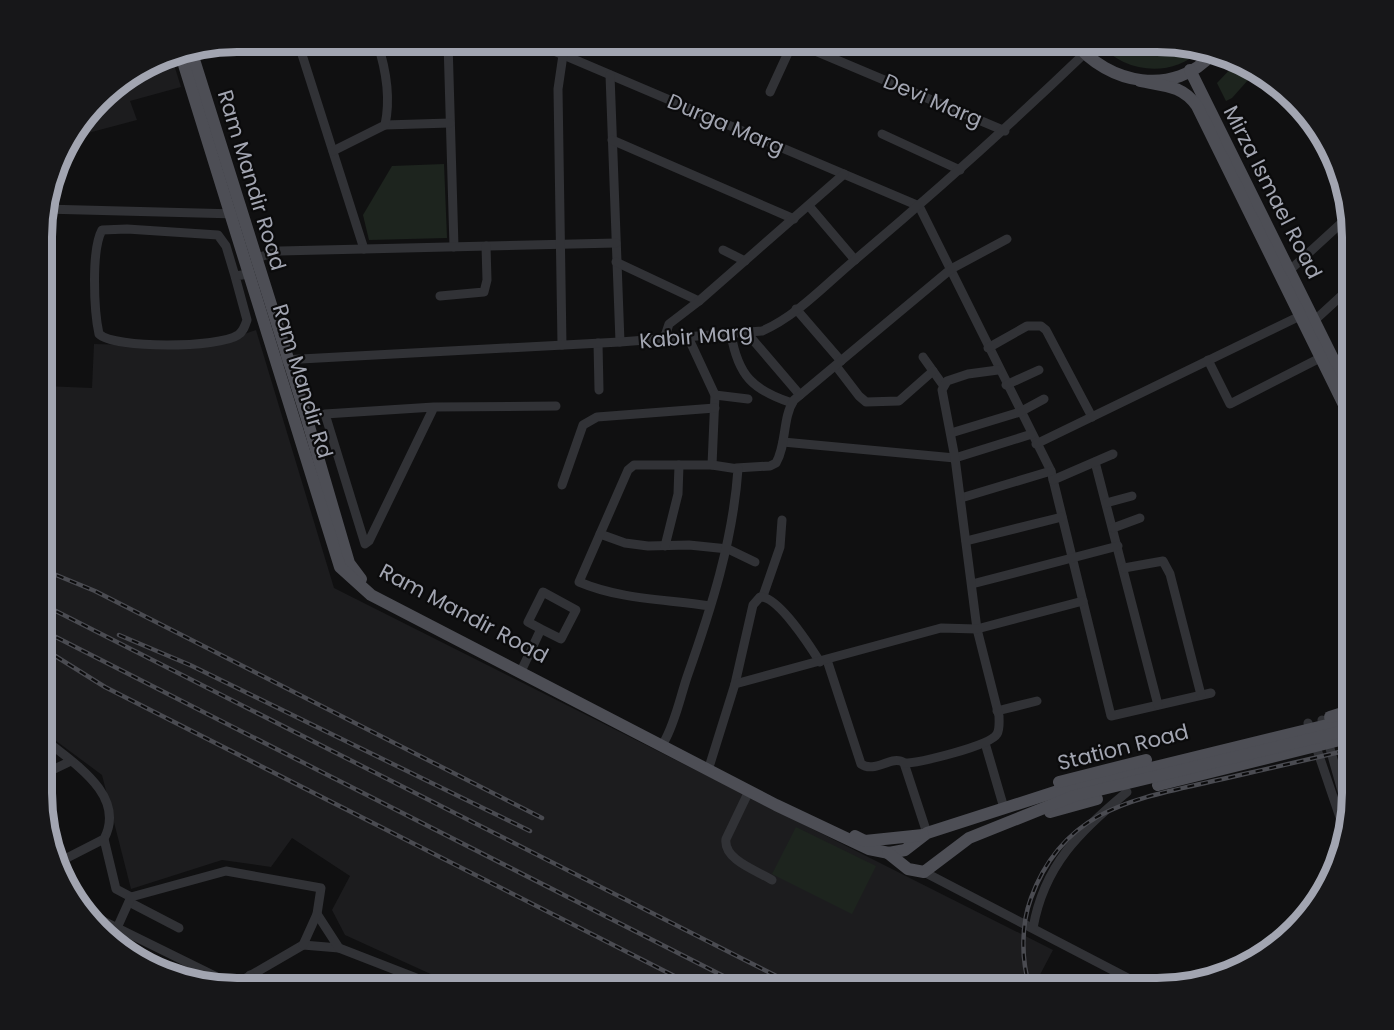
<svg xmlns="http://www.w3.org/2000/svg" width="1394" height="1030" viewBox="0 0 1394 1030" font-family="Poppins,sans-serif">
<style>
.built{fill:#1c1c1e}
.green{fill:#1d241e}
.lines{fill:none;stroke-linecap:round;stroke-linejoin:round}
.minor{stroke:#313236;stroke-width:9}
.major{stroke:#4d4e55;stroke-width:12}
.rail-casing{stroke:#4a4b51;stroke-width:4.5}
.rail{stroke:#0b0b0c;stroke-width:2;stroke-dasharray:7;stroke-linecap:butt}
.labels{text-anchor:middle;dominant-baseline:central;stroke-width:4.5;stroke-linejoin:round;paint-order:stroke}
.street-label{font-size:21px;fill:#a2a5b1;stroke:#0b0b0c}
.rim{fill:none;stroke:#a2a5b1;stroke-width:8}
</style>
<rect width="100%" height="100%" fill="#101011"/>
<!-- built -->
<g class="built">
<polygon points="171,55 181,87 130,101 137,120 69,138 109,90"/>
<polygon points="256,330 334,588 1053,950 1033,988 490,988 479,982 446,981 345,935 332,910 350,876 292,838 271,867 222,860 131,889 102,775 44,732 44,386 92,388 94,344 206,347"/>
</g>
<!-- green -->
<g class="green">
<path d="M1097,42H1169L1202,50C1169,79 1125,73 1097,42Z"/>
<polygon points="1238,61 1256,71 1232,98 1226,101 1217,83"/>
<polygon points="444,164 447,238 369,240 363,215 392,166"/>
<polygon points="796,827 876,866 852,914 772,874"/>
</g>
<g class="lines">
<!-- minor -->
<g class="minor">
<polyline points="298,42 364,249"/>
<polyline points="448,42 454,247"/>
<polyline points="533,42 919,206 1051,471 1111,716 1211,693"/>
<polyline points="794,42 1005,131"/>
<polyline points="610,75 620,342"/>
<polyline points="770,92 793,42"/>
<polyline points="385,125 450,123"/>
<polyline points="882,134 960,170"/>
<polyline points="612,140 794,219"/>
<path d="M333,151L385,125C391,97 386,69 377,42"/>
<polyline points="809,206 855,260"/>
<polyline points="44,209 237,214"/>
<polyline points="723,250 745,261"/>
<polyline points="256,258 280,251 616,243"/>
<polyline points="616,262 699,301"/>
<polyline points="1290,270 1349,216"/>
<path d="M235,276L247,320C245,326 243,332 238,335C219,348 114,349 99,334C94,311 91,250 102,230L127,229L218,235L226,246L235,276L249,274"/>
<polyline points="440,296 484,292 487,280 486,246"/>
<polyline points="796,309 841,361"/>
<polyline points="1315,320 1352,286"/>
<polyline points="747,333 800,395"/>
<path d="M731,334C738,376 753,390 792,403"/>
<polyline points="688,337 715,395 712,465"/>
<polyline points="664,339 669,324 699,301 844,174"/>
<polyline points="598,343 599,390"/>
<polyline points="562,345 558,89 563,55 568,42"/>
<polyline points="988,348 1027,326 1041,326 1046,330 1092,417"/>
<polyline points="923,357 943,385"/>
<path d="M282,360L620,342L762,331C797,316 827,283 856,259C934,193 1010,125 1084,54"/>
<polyline points="1208,360 1230,404 1320,358"/>
<polyline points="836,366 859,396 866,402 899,401 933,371"/>
<polyline points="1006,385 1039,370"/>
<polyline points="715,395 748,399"/>
<polyline points="434,407 369,541 365,544 325,414 434,407 556,406"/>
<polyline points="951,433 1020,412 1044,399"/>
<polyline points="783,442 955,458 1032,434"/>
<polyline points="1036,444 1300,316"/>
<polyline points="1095,462 1158,705"/>
<path d="M736,468L770,466L776,463C787,444 782,418 794,400L951,269L1007,239"/>
<polyline points="1053,480 1113,454"/>
<polyline points="562,485 583,425 597,417 715,408"/>
<polyline points="961,498 1051,471"/>
<polyline points="1106,503 1132,496"/>
<polyline points="1113,528 1140,518"/>
<polyline points="600,534 625,543 648,546 689,545 728,549 755,562"/>
<polyline points="966,541 1062,517"/>
<polyline points="665,546 678,494 679,465"/>
<polyline points="1124,568 1163,561 1170,574 1201,695"/>
<polyline points="972,584 1118,546"/>
<polyline points="763,596 780,547 782,520"/>
<path d="M827,660L861,764C875,774 892,754 904,763L927,833"/>
<polyline points="523,667 541,629 528,622 543,592 576,610 561,639 541,629"/>
<path d="M735,684L753,605L760,597C778,596 810,646 820,662"/>
<polyline points="997,711 1037,701"/>
<polyline points="1322,720 1349,816"/>
<polyline points="1308,723 1346,835"/>
<path d="M44,739C73,763 127,795 104,839L59,862"/>
<path d="M664,742C675,723 680,698 687,677C711,609 733,541 738,469L712,465H634L628,470L579,582C622,600 665,599 710,606"/>
<polyline points="985,743 1004,808"/>
<path d="M904,763C919,763 990,746 997,734C1000,729 999,721 999,716L977,629L955,458L942,390L947,381L968,374L998,370"/>
<polyline points="710,764 735,684 941,628 977,629 1083,601"/>
<polyline points="44,774 71,761"/>
<path d="M749,791L726,839C723,860 758,871 772,880"/>
<polyline points="104,839 116,889 131,897"/>
<polyline points="924,872 1147,988"/>
<polyline points="129,902 179,928"/>
<polyline points="89,914 221,979 233,982 241,981 303,945 339,948 442,988"/>
<polyline points="317,914 339,948"/>
<polyline points="117,928 131,897 226,871 321,888 317,914 303,945"/>
<path d="M1033,928C1044,865 1080,831 1127,792"/>
<polyline points="250,975 254,988"/>
</g>
<!-- major -->
<g class="major">
<path d="M1075,42C1107,84 1175,98 1213,53"/>
<polyline points="191,50 306,416 349,563 361,579"/>
<polyline points="180,52 340,567 371,595 776,805 869,849 889,853 905,850 927,833 1061,790 1352,719"/>
<polyline points="1190,70 1352,397"/>
<path d="M1140,81C1164,86 1182,85 1197,106L1352,421"/>
<polyline points="1330,717 1352,710"/>
<polyline points="1059,782 1146,760"/>
<polyline points="1158,785 1352,737"/>
<polyline points="1050,812 1097,799"/>
<polyline points="855,836 865,841 923,835"/>
<polyline points="888,853 908,869 924,872 969,838 1074,796 1352,729"/>
</g>
<defs>
<g id="rail">
<polyline points="44,570 95,591 542,818"/>
<polyline points="44,605 800,988"/>
<polyline points="44,631 747,988"/>
<polyline points="119,635 190,665 530,831"/>
<polyline points="44,649 105,687 698,988"/>
<path d="M1030,988C1021,960 1021,925 1031,898C1064,808 1135,799 1218,780C1262,770 1307,760 1352,749"/>
</g>
</defs>
<!-- rail casing -->
<use href="#rail" class="rail-casing"/>
<!-- rail -->
<use href="#rail" class="rail"/>
</g>
<g class="labels">
<!-- street labels -->
<g class="street-label">
<text transform="translate(933 100) rotate(23)">Devi Marg</text>
<text transform="translate(726 124) rotate(23)">Durga Marg</text>
<text transform="translate(252 180) rotate(73)">Ram Mandir Road</text>
<text transform="translate(1273 192) rotate(63)">Mirza Ismael Road</text>
<text transform="translate(696 336) rotate(-5)">Kabir Marg</text>
<text transform="translate(303 381) rotate(73)">Ram Mandir Rd</text>
<text transform="translate(464 613) rotate(28)">Ram Mandir Road</text>
<text transform="translate(1123 747) rotate(-14)">Station Road</text>
</g>
</g>
<!-- crop -->
<path d="M0 0H1394V1030H0ZM237 52H1157A185 185 0 0 1 1342 237V793A185 185 0 0 1 1157 978H237A185 185 0 0 1 52 793V237A185 185 0 0 1 237 52Z" fill="#171719" fill-rule="evenodd"/>
<path class="rim" d="M237 52H1157A185 185 0 0 1 1342 237V793A185 185 0 0 1 1157 978H237A185 185 0 0 1 52 793V237A185 185 0 0 1 237 52Z"/>
</svg>
